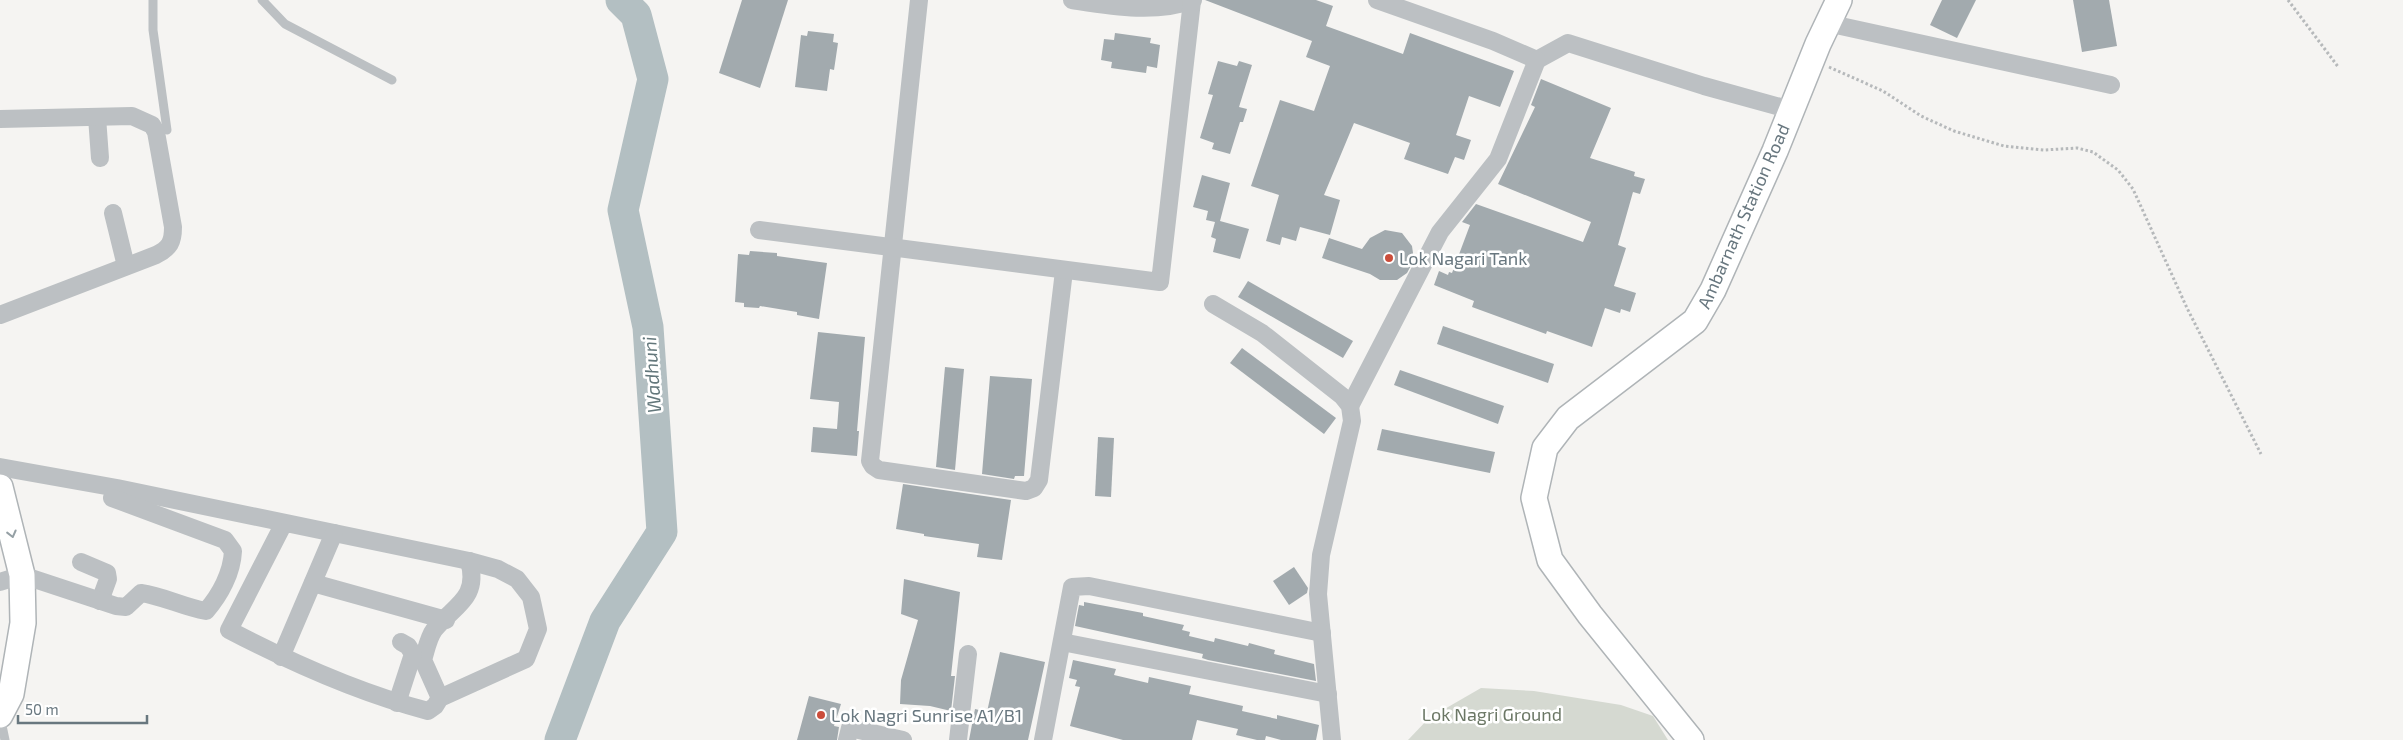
<svg xmlns="http://www.w3.org/2000/svg" width="2403" height="740" viewBox="0 0 2403 740" font-family="'Exo 2',sans-serif">
<style>
.green{fill:#d5d9d1}
.lines{fill:none;stroke-linecap:round;stroke-linejoin:round}
.river{stroke:#b3bfc2;stroke-width:31}
.building{fill:#a2aaae}
.secondary-casing{stroke:#afb4b7;stroke-width:28}
.path{stroke:#b6b9bb;stroke-width:3;stroke-dasharray:2.5 2.5;stroke-linecap:butt}
.lane{stroke:#bcc0c3;stroke-width:9}
.street{stroke:#bcc0c3;stroke-width:18}
.secondary{stroke:#fff;stroke-width:25}
.oneway{stroke:#95a0a5}
.poi-dot{fill:#cb4d3b;stroke:#fff;stroke-width:2}
.labels{text-anchor:middle;dominant-baseline:central;stroke-width:5;stroke-linejoin:round;paint-order:stroke}
.street-label{font-size:18px;fill:#68777f;stroke:#fff}
.poi-label{font-size:18px;fill:#68777f;stroke:#fff;text-anchor:start}
.park-label{font-size:18px;fill:#6b7765;stroke:#fff}
.water-label{font-size:19px;font-style:italic;fill:#63777b;stroke:#fff}
</style>
<rect width="100%" height="100%" fill="#f5f4f2"/>
<!-- green -->
<polygon class="green" points="1481,688 1534,691 1621,705 1653,716 1668,740 1408,740 1429,718"/>
<g class="lines">
<!-- river -->
<polyline class="river" points="560,740 605,621 662,532 648,327 623,210 653,79 636,15 621,0"/>
</g>
<!-- building -->
<g class="building">
<polygon points="742,0 788,0 760,88 719,73"/>
<polygon points="1205,0 1316,0 1333,6 1326,26 1403,54 1410,33 1514,71 1500,107 1469,96 1456,135 1471,140 1464,160 1455,157 1448,174 1404,159 1410,143 1354,123 1324,195 1340,200 1330,235 1300,227 1296,241 1282,237 1280,245 1266,241 1279,195 1251,186 1280,100 1314,111 1330,66 1306,57 1312,41"/>
<polygon points="1942,0 1976,0 1957,38 1930,25"/>
<polygon points="2073,0 2109,0 2117,46 2082,52"/>
<polygon points="808,31 834,34 833,42 838,43 834,70 830,69 827,91 795,87 801,35 807,36"/>
<polygon points="1115,33 1151,38 1150,43 1160,45 1157,68 1147,66 1146,73 1111,68 1112,62 1101,60 1104,39 1114,40"/>
<polygon points="1218,61 1237,66 1239,61 1252,65 1239,107 1247,109 1243,122 1240,122 1230,154 1212,149 1214,143 1200,138 1213,95 1208,94"/>
<polygon points="1541,79 1611,108 1590,158 1635,172 1634,176 1645,179 1640,194 1633,192 1618,245 1626,248 1614,286 1636,293 1630,312 1621,309 1620,313 1605,308 1592,347 1547,331 1546,334 1472,307 1474,301 1434,285 1439,271 1448,275 1449,272 1452,273 1470,225 1462,222 1476,204 1583,242 1591,222 1498,184 1535,107 1531,105"/>
<polygon points="1202,175 1230,183 1220,221 1249,229 1240,259 1213,252 1216,239 1211,237 1215,222 1206,220 1208,211 1193,207"/>
<polygon points="1385,230 1402,233 1412,246 1414,260 1407,273 1397,280 1380,280 1370,274 1322,258 1329,238 1362,249 1370,238"/>
<polygon points="750,251 777,253 777,256 827,263 819,319 797,315 797,312 760,306 759,308 744,307 744,303 735,302 738,254 749,255"/>
<polygon points="1248,281 1353,341 1343,358 1238,297"/>
<polygon points="1443,326 1554,364 1548,383 1437,344"/>
<polygon points="818,332 865,337 857,431 859,431 857,456 811,452 813,427 837,429 839,402 810,399"/>
<polygon points="1242,348 1336,418 1324,434 1230,363"/>
<polygon points="945,367 964,369 955,470 936,467"/>
<polygon points="1400,370 1504,406 1498,424 1394,385"/>
<polygon points="990,376 1032,379 1024,476 1015,476 1014,479 982,474"/>
<polygon points="1382,429 1495,452 1490,473 1377,450"/>
<polygon points="1098,437 1114,438 1111,497 1095,496"/>
<polygon points="903,484 1011,500 1002,560 977,557 979,544 924,536 924,534 896,529"/>
<polygon points="1294,567 1308,588 1307,593 1289,605 1273,581"/>
<polygon points="904,579 960,592 951,676 955,676 951,711 930,706 900,704 901,680 918,620 901,614"/>
<polygon points="1084,602 1143,613 1143,616 1184,625 1182,630 1190,632 1189,636 1214,642 1215,638 1248,646 1249,643 1275,650 1274,654 1314,664 1316,681 1208,660 1202,658 1203,654 1075,626 1079,605 1084,606"/>
<polygon points="1000,652 1045,662 1028,740 969,740 975,709 987,712"/>
<polygon points="1073,660 1116,669 1114,675 1148,683 1149,677 1191,686 1189,694 1243,706 1242,711 1277,719 1277,715 1319,725 1316,740 1281,740 1266,736 1265,740 1257,740 1236,735 1238,729 1197,720 1192,740 1123,740 1070,726 1080,687 1075,686 1077,680 1069,678"/>
<polygon points="809,696 841,704 834,726 839,727 837,740 797,740"/>
</g>
<g class="lines">
<defs>
<g id="secondary">
<polyline points="0,487 22,575 23,623 11,694 0,715"/>
<polyline points="1691,740 1590,615 1550,560 1534,498 1545,448 1568,418 1695,321 1713,290 1775,151 1818,44 1839,0"/>
</g>
</defs>
<!-- secondary casing -->
<use href="#secondary" class="secondary-casing"/>
<!-- path -->
<g class="path">
<polyline points="2288,0 2339,68"/>
<polyline points="1829,67 1883,91 1921,116 1954,131 2004,146 2044,150 2077,148 2093,152 2118,170 2133,189 2187,308 2261,454"/>
</g>
<!-- lane -->
<g class="lane">
<polyline points="153,0 153,30 167,130"/>
<polyline points="262,0 285,24 392,80"/>
<polyline points="0,716 5,740"/>
</g>
<!-- street -->
<g class="street">
<polyline points="919,0 870,461 873,466 879,470 1026,491 1034,488 1039,480 1064,271"/>
<path d="M1072,0C1111,6 1155,14 1193,0"/>
<polyline points="1377,0 1493,41 1537,60 1568,43 1704,86 1791,110"/>
<polyline points="1827,23 2111,85"/>
<polyline points="97,117 100,158"/>
<path d="M0,119L132,116L152,125L156,132L173,227C173,242 170,248 156,255L0,315"/>
<polyline points="113,213 126,266"/>
<polyline points="759,230 1160,282 1192,1"/>
<polyline points="1213,304 1262,333 1342,396 1350,406 1352,421 1321,555 1318,594 1332,740"/>
<polyline points="1350,406 1440,232 1498,159 1537,60"/>
<path d="M0,467L117,488L469,561L498,569L517,579L531,597L538,629L526,659L440,698L435,706L428,711C359,693 292,663 229,630L284,523"/>
<polyline points="81,562 107,573 108,579 100,601"/>
<path d="M0,582L22,575L116,606L126,607L141,593C163,596 183,607 206,611C220,595 232,573 233,551L225,540L112,498"/>
<polyline points="313,583 446,620"/>
<polyline points="1062,642 1328,694"/>
<polyline points="281,657 334,533"/>
<path d="M440,698L423,660C426,651 428,638 434,630C453,606 480,599 469,561"/>
<polyline points="397,703 413,654 408,646 401,642"/>
<polyline points="847,740 850,728 903,740"/>
<polyline points="958,740 968,654"/>
<polyline points="1043,740 1072,587 1089,586 1322,633"/>
</g>
<!-- secondary -->
<use href="#secondary" class="secondary"/>
</g>
<!-- one-way arrows -->
<defs><path id="oneway-chevron" d="M-2-3.5L2.5 0L-2 3.5" fill="none" stroke-width="1.6" stroke-linecap="round" stroke-linejoin="round" transform="scale(1.25)"/></defs>
<use class="oneway" href="#oneway-chevron" transform="translate(12 534) rotate(76)"/>
<!-- markers -->
<g class="poi-dot">
<circle cx="1389" cy="258" r="5"/>
<circle cx="821" cy="715" r="5"/>
</g>
<g class="labels">
<!-- street labels -->
<g class="street-label">
<text transform="translate(1743 216) rotate(-66)">Ambarnath Station Road</text>
</g>
<!-- poi labels -->
<g class="poi-label">
<text x="1399" y="258">Lok Nagari Tank</text>
<text x="831" y="715">Lok Nagri Sunrise A1/B1</text>
</g>
<!-- park labels -->
<g class="park-label">
<text x="1492" y="714">Lok Nagri Ground</text>
</g>
<!-- water labels -->
<g class="water-label">
<text transform="translate(651 375) rotate(-94)">Wadhuni</text>
</g>
</g>
<!-- scale -->
<path d="M18 715v8h129v-8" fill="none" stroke="#68777f" stroke-width="2.5"/>
<text x="25" y="715" font-size="15" fill="#68777f" stroke="#ffffff" stroke-width="4" paint-order="stroke">50 m</text>
</svg>
